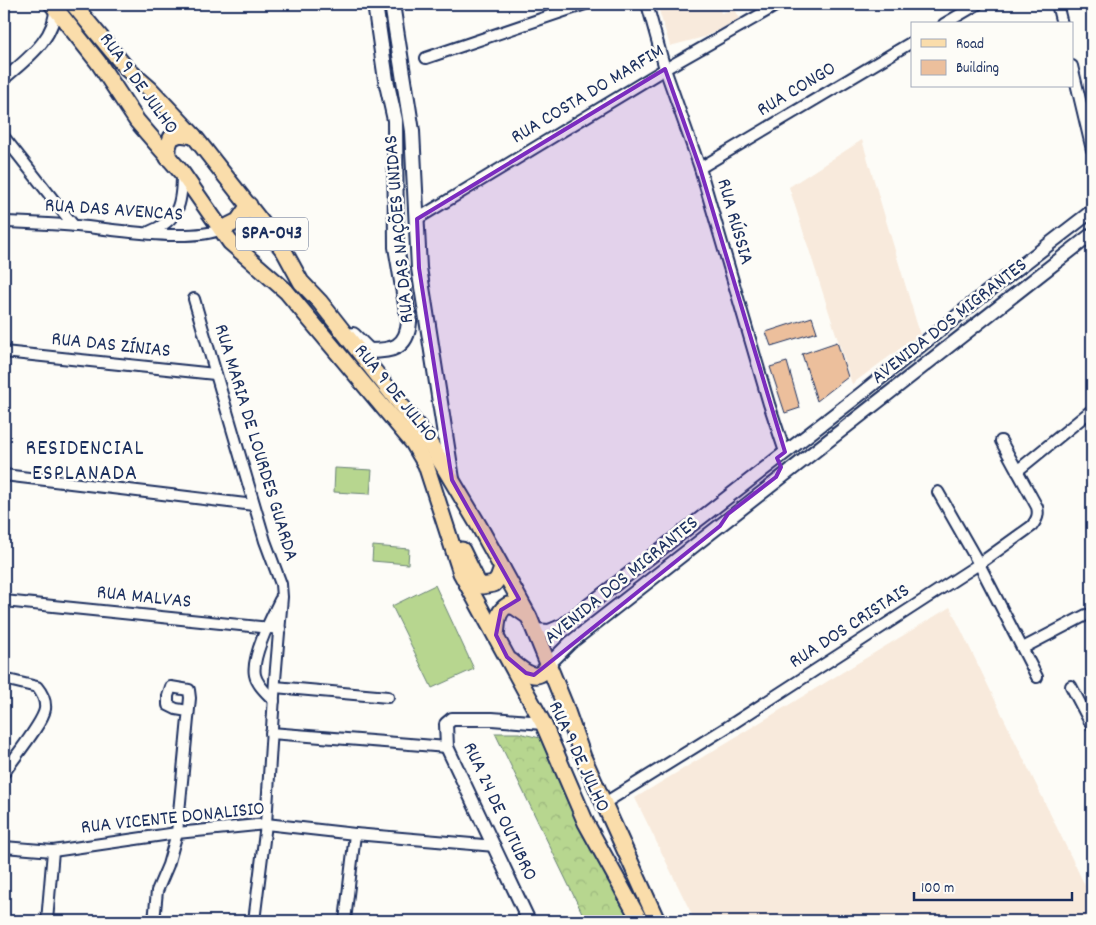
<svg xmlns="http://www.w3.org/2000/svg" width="1096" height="925" viewBox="0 0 1096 925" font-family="Dekko,sans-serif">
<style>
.built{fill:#f8eadc}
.grass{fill:#b7d68f;stroke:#698276}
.forest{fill:url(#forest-crowns);stroke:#698276}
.building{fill:#ecbf9c;stroke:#1b2f5e}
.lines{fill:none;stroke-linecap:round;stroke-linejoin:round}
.minor-casing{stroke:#1b2f5e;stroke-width:14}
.tertiary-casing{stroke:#1b2f5e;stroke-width:16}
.secondary-casing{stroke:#1b2f5e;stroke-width:18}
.primary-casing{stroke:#1b2f5e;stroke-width:19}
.minor{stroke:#fdfcf7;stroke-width:10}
.tertiary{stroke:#fdfcf7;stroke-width:12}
.secondary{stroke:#fdfcf7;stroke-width:14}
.primary{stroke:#faddab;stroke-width:15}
.marked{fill:#7b2cbf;fill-opacity:0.2;stroke:#7b2cbf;stroke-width:4;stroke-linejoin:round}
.labels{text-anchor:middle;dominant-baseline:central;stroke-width:5;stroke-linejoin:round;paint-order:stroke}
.shield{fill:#fdfcf7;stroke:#5f6c8c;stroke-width:1}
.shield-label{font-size:19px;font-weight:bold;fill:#1b2f5e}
.street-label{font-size:20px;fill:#1b2f5e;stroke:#fdfcf7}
.quarter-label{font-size:22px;letter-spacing:1px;fill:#1b2f5e;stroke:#fdfcf7}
</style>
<defs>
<pattern id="forest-crowns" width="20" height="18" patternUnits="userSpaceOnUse" patternTransform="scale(1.25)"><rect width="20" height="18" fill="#b7d68f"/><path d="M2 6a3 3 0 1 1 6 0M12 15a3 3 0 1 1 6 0" fill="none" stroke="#9db87e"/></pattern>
</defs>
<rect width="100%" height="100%" fill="#fdfcf7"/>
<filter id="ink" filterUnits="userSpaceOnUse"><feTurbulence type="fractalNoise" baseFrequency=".02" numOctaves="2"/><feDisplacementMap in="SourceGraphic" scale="10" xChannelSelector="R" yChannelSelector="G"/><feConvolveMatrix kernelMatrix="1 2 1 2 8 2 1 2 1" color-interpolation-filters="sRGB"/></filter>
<g filter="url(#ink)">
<!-- built -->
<g class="built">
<polygon points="657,4 719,4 721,13 734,9 740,20 704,37 670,46"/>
<polygon points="862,140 920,334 852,384 789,187"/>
<polygon points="950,607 1092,900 1092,921 695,921 635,798"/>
</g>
<!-- grass -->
<g class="grass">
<polygon points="335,468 372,470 370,494 334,492"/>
<polygon points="373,546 409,549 408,564 372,561"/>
<polygon points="435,585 474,669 432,688 392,606"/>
</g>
<!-- forest -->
<polygon class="forest" points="495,733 519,733 540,738 582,831 632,921 586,921"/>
<!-- building -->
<g class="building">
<polygon points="812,317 817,332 771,346 766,332"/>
<polygon points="837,342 848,377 817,401 802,354"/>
<polygon points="787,362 800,408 785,413 770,367"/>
</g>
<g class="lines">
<defs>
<g id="minor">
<polyline points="647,4 665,69 700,168 769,404 785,452"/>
<polyline points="1057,4 1062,24"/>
<polyline points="944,24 978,4"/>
<polyline points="426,58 585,4"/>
<polyline points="1072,66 1092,150"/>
<path d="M4,79C25,60 56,39 55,7"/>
<polyline points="4,137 74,226"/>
<polyline points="700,168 912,42"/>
<polyline points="417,219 665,69 779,4"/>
<path d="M4,222C28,223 53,224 77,226C113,229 189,243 222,229"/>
<path d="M149,232C179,220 182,204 182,174"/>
<polyline points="194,299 265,541 281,584 282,597 275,680 266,824 254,921"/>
<polyline points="4,352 215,374"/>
<polyline points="1017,471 1092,410"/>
<polyline points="4,475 254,505"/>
<polyline points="938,492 979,564 1037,677"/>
<polyline points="4,601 280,629"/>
<polyline points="1023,648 1086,615"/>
<path d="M4,679L37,687C42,693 46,700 45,709C43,723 13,759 4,773"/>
<polyline points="1071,686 1092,726"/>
<polyline points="275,687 388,697"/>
<path d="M274,701C267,693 257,685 255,675C251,657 272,616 280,600"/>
<polyline points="271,733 447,747"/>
<path d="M603,804L729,726L979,564L1032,526C1037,519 1039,515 1037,507L1001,441"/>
<polyline points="4,847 53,851 177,833 266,824 355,834 495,846"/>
<polyline points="47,921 53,851"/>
<polyline points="154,921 157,891 168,865 177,833 190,698 189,690 171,687 168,696 168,705 176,709 188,711"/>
<polyline points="345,921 355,834"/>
</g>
<g id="tertiary">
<polyline points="535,630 549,631 563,625 862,393 982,296 1092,211"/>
<polyline points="548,665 570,643 1092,234"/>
<polyline points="529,921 447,747 446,724 452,719 492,719 543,723"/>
</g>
<g id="secondary">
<polyline points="392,4 412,131 419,268 452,479"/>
<path d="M353,335L369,351C392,351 407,348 409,322L396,247L395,120L386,80L375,4"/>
</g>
<g id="primary">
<polyline points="52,4 98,62 137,121 182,173 230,242 286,291 413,443 426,465 461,573 543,723 586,823 640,921"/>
<polyline points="73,4 127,69 150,89 194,136 284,251 301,282 320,302 426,437 479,526 529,617 564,703 583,757 657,921"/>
<polyline points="168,158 168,147 171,138 180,134 194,136"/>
<polyline points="222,229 238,221 249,205"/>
<polyline points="462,550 477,581 482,586 494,584 498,579 502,568"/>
<path d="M496,635C498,622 496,612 508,605L515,607L528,616"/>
<path d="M511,661C523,671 538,685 548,665"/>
</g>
</defs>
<!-- minor casing -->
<use href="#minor" class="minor-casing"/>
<!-- tertiary casing -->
<use href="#tertiary" class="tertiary-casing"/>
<!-- secondary casing -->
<use href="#secondary" class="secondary-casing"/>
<!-- primary casing -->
<use href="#primary" class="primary-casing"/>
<!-- minor -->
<use href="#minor" class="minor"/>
<!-- tertiary -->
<use href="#tertiary" class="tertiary"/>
<!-- secondary -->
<use href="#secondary" class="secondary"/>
<!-- primary -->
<use href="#primary" class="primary"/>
</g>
</g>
<!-- marked area -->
<path class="marked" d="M665,69L700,168L785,452L777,458L781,467L776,477L728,514L720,526L534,675L526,673L507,657L496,635L501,610L519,599L452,480L419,268L417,219Z"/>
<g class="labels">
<!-- shield labels -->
<rect class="shield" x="236" y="217.5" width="72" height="33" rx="4"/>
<g class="shield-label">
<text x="272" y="234">SPA-043</text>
</g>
<!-- street labels -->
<g class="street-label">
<text transform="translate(138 84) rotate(54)">RUA 9 DE JULHO</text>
<text transform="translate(797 90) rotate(-31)">RUA CONGO</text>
<text transform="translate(588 95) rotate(-31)">RUA COSTA DO MARFIM</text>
<text transform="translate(114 211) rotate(4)">RUA DAS AVENCAS</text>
<text transform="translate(734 222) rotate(74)">RUA RÚSSIA</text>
<text transform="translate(400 229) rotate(-95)">RUA DAS NAÇÕES UNIDAS</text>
<text transform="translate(950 322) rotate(-38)">AVENIDA DOS MIGRANTES</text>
<text transform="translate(111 346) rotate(6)">RUA DAS ZÍNIAS</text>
<text transform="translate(395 394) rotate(51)">RUA 9 DE JULHO</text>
<text transform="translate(255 443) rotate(73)">RUA MARIA DE LOURDES GUARDA</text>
<text transform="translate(622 581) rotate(-39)">AVENIDA DOS MIGRANTES</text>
<text transform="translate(144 598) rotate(6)">RUA MALVAS</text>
<text transform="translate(850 627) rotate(-33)">RUA DOS CRISTAIS</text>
<text transform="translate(578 757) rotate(65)">RUA 9 DE JULHO</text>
<text transform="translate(499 812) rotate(65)">RUA 24 DE OUTUBRO</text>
<text transform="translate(173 819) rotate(-6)">RUA VICENTE DONALISIO</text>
</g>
<!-- quarter labels -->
<g class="quarter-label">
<text x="85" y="449">RESIDENCIAL<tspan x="85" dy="25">ESPLANADA</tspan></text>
</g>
</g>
<!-- margin -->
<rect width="1096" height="925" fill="none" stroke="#fdfcf7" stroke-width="20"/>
<rect x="10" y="10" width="1076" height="905" fill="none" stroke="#1b2f5e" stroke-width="2" filter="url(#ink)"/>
<!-- legend -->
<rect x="911" y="22" width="162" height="65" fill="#fdfcf7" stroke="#a3aaba"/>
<rect x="921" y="39" width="25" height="8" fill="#faddab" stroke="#a3aaba"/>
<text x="956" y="48" font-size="15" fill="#1b2f5e">Road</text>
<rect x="921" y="60" width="25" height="15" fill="#ecbf9c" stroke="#a3aaba"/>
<text x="956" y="72" font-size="15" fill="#1b2f5e">Building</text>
<!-- scale -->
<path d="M914 892v8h158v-8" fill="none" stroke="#1b2f5e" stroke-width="2.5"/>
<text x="921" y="892" font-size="15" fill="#1b2f5e" stroke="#fdfcf7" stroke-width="4" paint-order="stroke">100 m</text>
</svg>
